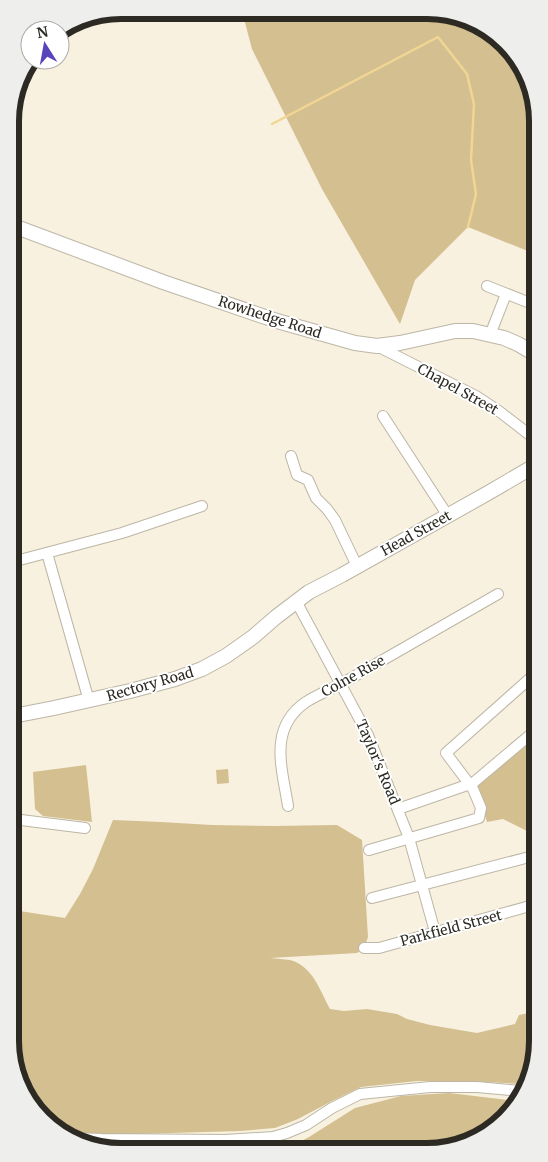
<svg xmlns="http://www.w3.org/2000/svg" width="548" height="1162" viewBox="0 0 548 1162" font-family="Merriweather,serif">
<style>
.green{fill:#d3bf90}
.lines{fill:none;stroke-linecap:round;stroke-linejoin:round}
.stream{stroke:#f1d693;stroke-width:2.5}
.street-casing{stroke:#bdb6a6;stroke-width:12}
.secondary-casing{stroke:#bdb6a6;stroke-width:16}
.street{stroke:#fff;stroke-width:10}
.secondary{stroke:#fff;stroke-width:14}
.labels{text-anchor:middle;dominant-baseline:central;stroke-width:4;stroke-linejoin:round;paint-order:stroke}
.street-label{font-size:14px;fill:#2c2a23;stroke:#fff}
.rim{fill:none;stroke:#2c2a23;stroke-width:6}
</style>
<rect width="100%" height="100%" fill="#f8f1df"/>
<!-- green -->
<g class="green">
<polygon points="242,11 448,12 500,38 534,92 535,254 468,227 415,280 400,324 322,189 252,49"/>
<polygon points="537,732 537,825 529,832 503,819 487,822 476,788 518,746"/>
<polygon points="86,765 92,822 43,816 35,809 33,772"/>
<polygon points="228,769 229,783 217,784 216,770"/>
<path d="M113,820L161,822L212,825L275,826L337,825L362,840L368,937L364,948L357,953L270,958C277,959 284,959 290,960C313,966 320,991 330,1009L344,1011L367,1009L397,1014L407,1019L430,1025L477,1033L515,1024L519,1015L538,1011V1049L523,1084L464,1081H417L361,1087L332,1101L298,1119L275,1128L240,1131L134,1134H67L48,1124L14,1070L13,910L65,918L80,894L93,869Z"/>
<polygon points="449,1093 516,1101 511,1114 456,1148 286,1149 309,1137 355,1108 401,1096"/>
</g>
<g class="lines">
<!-- stream -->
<g class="stream">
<polyline points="420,12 422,18"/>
<polyline points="272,124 438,37 467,74 474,104 471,160 476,194 468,227"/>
</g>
<defs>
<g id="street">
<polyline points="487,286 535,305"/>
<polyline points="490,335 506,294"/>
<polyline points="377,346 476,396 500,412 535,439"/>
<polyline points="383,416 448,516"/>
<polyline points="291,456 297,475 308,480 316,498 327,509 335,520 357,566"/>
<polyline points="47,553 89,701"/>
<polyline points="12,562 122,533 202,506"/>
<polyline points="296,601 368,735 409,838 435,932"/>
<path d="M288,806C282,768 268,728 306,702C317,695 329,690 341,684L498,594"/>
<polyline points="398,809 473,783 537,729"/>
<polyline points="13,819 85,828"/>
<polyline points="369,850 479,818 481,808 473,789 446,753 536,673"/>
<polyline points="372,898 537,855"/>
<polyline points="364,948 379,948 537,904"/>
<polyline points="74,1138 102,1139 225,1140 273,1137 287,1133 306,1125 332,1108 360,1094 430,1087 477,1087 520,1091"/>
</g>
<g id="secondary">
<polyline points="11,225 163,282 277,321 355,343 377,346 400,343 455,331 473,331 504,338 518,344 535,354"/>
<polyline points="13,716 54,708 130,691 175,679 202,669 226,656 253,637 276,617 309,592 342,575 488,493 536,465"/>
</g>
</defs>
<!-- street casing -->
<use href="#street" class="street-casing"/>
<!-- secondary casing -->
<use href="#secondary" class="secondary-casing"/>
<!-- street -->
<use href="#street" class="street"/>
<!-- secondary -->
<use href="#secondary" class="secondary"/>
</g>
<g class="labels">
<!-- street labels -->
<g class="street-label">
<text transform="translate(270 317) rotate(18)">Rowhedge Road</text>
<text transform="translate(458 389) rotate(29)">Chapel Street</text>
<text transform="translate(416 533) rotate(-29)">Head Street</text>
<text transform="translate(353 676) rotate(-29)">Colne Rise</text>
<text transform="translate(150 684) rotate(-16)">Rectory Road</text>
<text transform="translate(378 762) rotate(67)">Taylor's Road</text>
<text transform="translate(451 928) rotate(-15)">Parkfield Street</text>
</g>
</g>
<!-- crop -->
<path d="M0 0H548V1162H0ZM121 19H427A102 102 0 0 1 529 121V1041A102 102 0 0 1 427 1143H121A102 102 0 0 1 19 1041V121A102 102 0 0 1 121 19Z" fill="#eeeeed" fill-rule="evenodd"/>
<path class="rim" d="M121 19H427A102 102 0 0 1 529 121V1041A102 102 0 0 1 427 1143H121A102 102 0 0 1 19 1041V121A102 102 0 0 1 121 19Z"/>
<!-- north arrow -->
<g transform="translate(45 45) rotate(349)"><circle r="24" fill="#ffffff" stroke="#abaaa7"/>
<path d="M0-4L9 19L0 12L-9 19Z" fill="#5a44bc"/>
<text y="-8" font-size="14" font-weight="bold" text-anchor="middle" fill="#2c2a23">N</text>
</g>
</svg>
